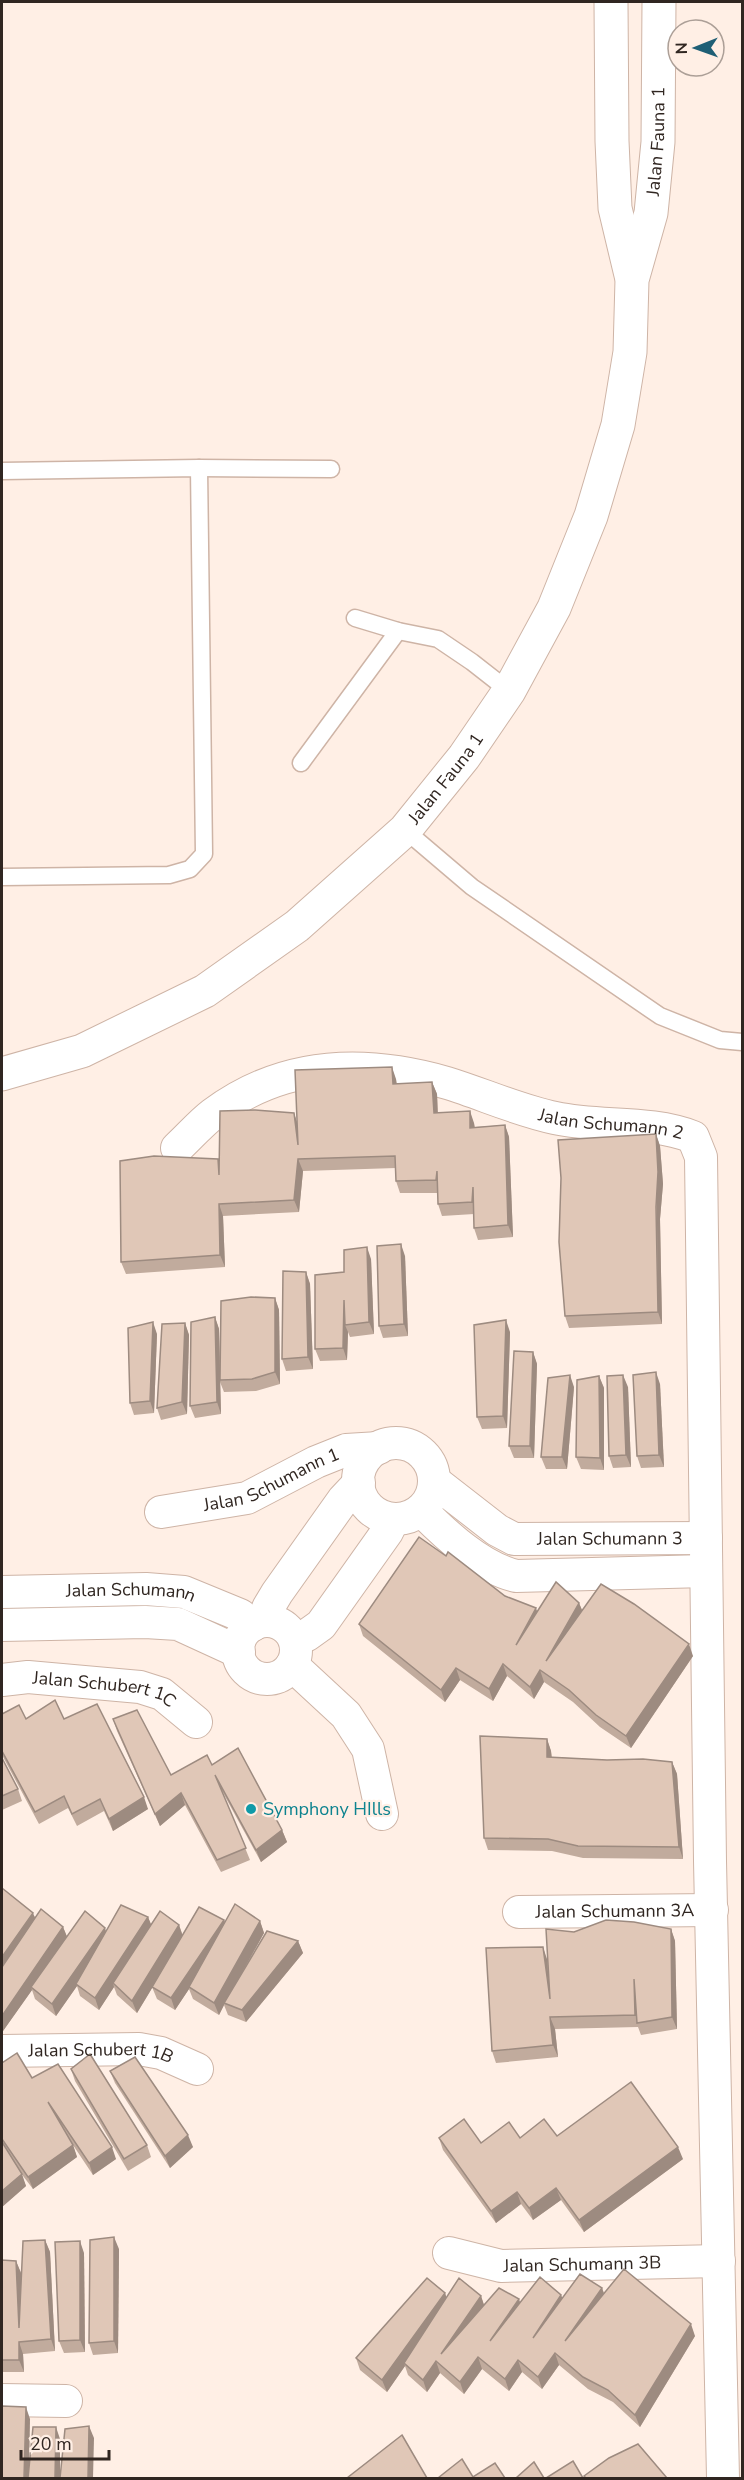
<svg xmlns="http://www.w3.org/2000/svg" width="744" height="2480" viewBox="0 0 744 2480" font-family="'Nunito Sans',sans-serif">
<style>
.lines{fill:none;stroke-linecap:round;stroke-linejoin:round}
.service-casing{stroke:#ceb4a6;stroke-width:19}
.minor-casing{stroke:#ceb4a6;stroke-width:34}
.tertiary-casing{stroke:#ceb4a6;stroke-width:35}
.service{stroke:#fff;stroke-width:16}
.minor{stroke:#fff;stroke-width:32}
.tertiary{stroke:#fff;stroke-width:33}
.wall{fill:#c1ab9d}
.shaded-wall{fill:#9d8b80}
.building{fill:#e0c7b7;stroke:#9d8b80;stroke-width:1.5}
.culture-dot{fill:#0f9aa8;stroke:#ffefe5;stroke-width:2}
.labels{text-anchor:middle;dominant-baseline:central;stroke-width:4.5;stroke-linejoin:round;paint-order:stroke}
.street-label{font-size:18px;fill:#302621;stroke:#ffefe5}
.culture-label{font-size:18px;fill:#0d838f;stroke:#ffefe5;text-anchor:start}
</style>
<rect width="100%" height="100%" fill="#ffefe5"/>
<g class="lines">
<defs>
<g id="service">
<polyline points="199,468 331,469"/>
<polyline points="2,471 199,468 204,854 190,869 169,875 2,877"/>
<polyline points="355,618 398,631 438,639 472,662 509,691"/>
<polyline points="301,763 398,631"/>
<polyline points="405,830 472,887 660,1016 720,1040 742,1042"/>
</g>
<g id="minor">
<path id="s1" d="M177,1148C189,1137 200,1124 213,1114C284,1061 364,1059 447,1083C483,1094 517,1110 555,1118C600,1128 649,1120 693,1137L701,1157L710,1861L723,2478"/>
<circle cx="396" cy="1481" r="38"/>
<path id="s2" d="M434,1481L497,1530L514,1539L706,1538"/>
<path d="M421,1510C447,1536 480,1567 516,1576L706,1571"/>
<path id="s3" d="M161,1512L247,1498L316,1462L346,1450L379,1448"/>
<path id="s4" d="M2,1592L146,1589L184,1592L240,1615L253,1625"/>
<polyline points="267,1621 268,1608 277,1593 343,1500 359,1483"/>
<circle cx="267" cy="1650" r="29"/>
<polyline points="2,1625 145,1622 178,1624 239,1652"/>
<polyline points="295,1640 307,1635 321,1625 387,1532 393,1520"/>
<polyline points="292,1665 346,1715 368,1749 382,1814"/>
<path id="s5" d="M2,1680L28,1677L140,1687L162,1694L196,1722"/>
<path id="s6" d="M519,1912L712,1910"/>
<path id="s7" d="M2,2051L139,2049L161,2053L197,2069"/>
<path id="s8" d="M449,2253L501,2266L719,2261"/>
<polyline points="2,2400 66,2401"/>
</g>
<g id="tertiary">
<polyline points="611,2 612,141 615,208 631,275"/>
<path id="s9" d="M2,1074L82,1051L205,991L297,926L405,830L464,757L509,691L554,608L591,516L618,425L630,352L632,280L651,213L658,142L659,2"/>
</g>
</defs>
<!-- service casing -->
<use href="#service" class="service-casing"/>
<!-- minor casing -->
<use href="#minor" class="minor-casing"/>
<!-- tertiary casing -->
<use href="#tertiary" class="tertiary-casing"/>
<!-- service -->
<use href="#service" class="service"/>
<!-- minor -->
<use href="#minor" class="minor"/>
<!-- tertiary -->
<use href="#tertiary" class="tertiary"/>
</g>
<!-- wall -->
<g class="wall">
<polygon points="396,1079 397,1084 432,1082 437,1094 438,1113 474,1123 475,1127 505,1125 509,1137 513,1237 478,1240 474,1228 474,1214 442,1216 438,1204 438,1193 400,1193 396,1181 396,1168 303,1171 299,1212 223,1216 225,1267 126,1274 121,1262 219,1164 294,1113 297,1123"/>
<polygon points="656,1134 660,1146 663,1184 660,1219 662,1324 569,1328 565,1316"/>
<polygon points="405,1256 408,1336 383,1338 379,1326"/>
<polygon points="371,1259 374,1334 350,1337 348,1332 347,1360 320,1361 315,1349 344,1272"/>
<polygon points="306,1272 310,1284 313,1369 286,1371 282,1359"/>
<polygon points="275,1298 279,1310 280,1384 256,1391 224,1392 220,1382 221,1414 195,1418 190,1406 215,1317 219,1329 220,1360"/>
<polygon points="185,1323 189,1335 187,1414 161,1420 157,1408"/>
<polygon points="510,1332 507,1428 482,1429 477,1417"/>
<polygon points="157,1334 154,1413 134,1415 130,1403"/>
<polygon points="533,1352 537,1364 534,1458 514,1458 509,1446"/>
<polygon points="599,1376 604,1388 604,1470 581,1469 576,1457"/>
<polygon points="660,1384 664,1467 641,1468 637,1456"/>
<polygon points="574,1387 567,1469 546,1469 541,1457"/>
<polygon points="628,1387 631,1467 613,1468 609,1456"/>
<polygon points="505,1596 537,1611 579,1603 582,1610 693,1656 631,1748 600,1727 573,1702 544,1682 534,1699 507,1676 493,1701 460,1680 445,1702 363,1636 359,1624"/>
<polygon points="2,1714 26,1719 64,1719 148,1809 113,1831 104,1811 77,1826 68,1808 39,1824 2,1755"/>
<polygon points="113,1719 171,1775 212,1765 282,1830 287,1842 261,1862 222,1791 250,1860 221,1872 185,1805 160,1826 117,1731"/>
<polygon points="547,1739 551,1751 552,1757 607,1760 672,1762 677,1774 683,1859 583,1858 552,1851 488,1850 484,1838"/>
<polygon points="2,1758 18,1789 22,1801 2,1810"/>
<polygon points="2,1888 35,1917 63,1927 67,1937 106,1931 148,1917 151,1925 179,1925 183,1936 224,1920 225,1922 260,1921 264,1933 251,1957 298,1941 303,1953 246,2022 228,2015 224,2005 219,2015 193,1999 189,1989 175,2010 157,1999 152,1987 158,1978 137,2013 117,1995 114,1987 99,2010 80,1996 77,1986 56,2016 35,1999 32,1990 3,2031 2,2030"/>
<polygon points="671,1929 675,1941 677,2029 641,2035 638,2027 555,2029 558,2057 496,2063 492,2051 547,1959 574,1932"/>
<polygon points="2,2063 32,2078 116,2159 93,2175 73,2145 77,2157 33,2189 20,2172 26,2186 2,2207"/>
<polygon points="71,2069 147,2145 151,2157 128,2171 75,2081"/>
<polygon points="110,2071 193,2147 170,2168 115,2083"/>
<polygon points="557,2136 683,2159 584,2232 561,2200 533,2220 521,2204 496,2223 443,2150 439,2138 481,2143 520,2138"/>
<polygon points="45,2240 50,2252 55,2351 23,2354 24,2372 3,2372 2,2368 2,2260 16,2261 21,2273 21,2283"/>
<polygon points="119,2249 118,2353 93,2355 89,2343"/>
<polygon points="84,2253 85,2352 64,2353 59,2341"/>
<polygon points="602,2288 604,2293 695,2336 640,2427 613,2402 588,2389 559,2365 542,2389 522,2372 509,2391 482,2369 464,2394 440,2373 427,2392 408,2375 405,2366 387,2392 360,2370 356,2358 445,2293 446,2297 481,2296 484,2305 520,2303 561,2295 562,2298"/>
</g>
<!-- shaded-wall -->
<g class="shaded-wall">
<polygon points="392,1067 396,1079 397,1096 393,1084"/>
<polygon points="432,1082 437,1094 438,1125 434,1113"/>
<polygon points="470,1111 474,1123 475,1140 470,1128"/>
<polygon points="294,1113 298,1125 298,1145"/>
<polygon points="505,1125 509,1137 513,1237 508,1225"/>
<polygon points="656,1134 660,1146 663,1184 660,1219 662,1324 658,1312"/>
<polygon points="298,1159 303,1171 299,1212 294,1200"/>
<polygon points="219,1204 223,1216 225,1267 220,1255"/>
<polygon points="401,1244 405,1256 408,1336 404,1324"/>
<polygon points="367,1247 371,1259 374,1334 369,1322"/>
<polygon points="306,1272 310,1284 313,1369 308,1357"/>
<polygon points="275,1298 279,1310 280,1384 275,1372"/>
<polygon points="344,1300 345,1325 348,1332 347,1360 343,1348"/>
<polygon points="215,1317 219,1329 221,1414 217,1402"/>
<polygon points="506,1320 510,1332 507,1428 503,1416"/>
<polygon points="153,1322 157,1334 154,1413 150,1401"/>
<polygon points="185,1323 189,1335 187,1414 182,1402"/>
<polygon points="533,1352 537,1364 534,1458 530,1446"/>
<polygon points="656,1372 660,1384 664,1467 659,1455"/>
<polygon points="570,1375 574,1387 567,1469 562,1457"/>
<polygon points="623,1375 628,1387 631,1467 626,1455"/>
<polygon points="599,1376 604,1388 604,1470 600,1458"/>
<polygon points="579,1603 584,1615 546,1661"/>
<polygon points="536,1608 540,1620 516,1645"/>
<polygon points="689,1644 693,1656 631,1748 626,1736"/>
<polygon points="503,1664 507,1676 493,1701 489,1689"/>
<polygon points="456,1668 460,1680 445,1702 441,1690"/>
<polygon points="540,1670 544,1682 534,1699 530,1687"/>
<polygon points="547,1739 551,1751 552,1769 547,1757"/>
<polygon points="672,1762 677,1774 683,1859 679,1847"/>
<polygon points="181,1793 185,1805 160,1826 155,1814"/>
<polygon points="144,1797 148,1809 113,1831 109,1819"/>
<polygon points="282,1830 287,1842 261,1862 256,1850"/>
<polygon points="33,1913 38,1925 2,1975 2,1957"/>
<polygon points="148,1917 153,1929 113,1983 114,1987 99,2010 95,1998"/>
<polygon points="224,1920 229,1932 189,1987 189,1989 175,2010 171,1998"/>
<polygon points="260,1921 264,1933 225,2003 224,2003 224,2005 219,2015 214,2003"/>
<polygon points="179,1925 183,1937 137,2013 132,2001"/>
<polygon points="63,1927 68,1939 31,1987 32,1990 3,2031 2,2026 2,2016"/>
<polygon points="105,1928 109,1940 76,1984 77,1986 56,2016 52,2004"/>
<polygon points="671,1929 675,1941 677,2029 672,2017"/>
<polygon points="298,1941 303,1953 246,2022 242,2010"/>
<polygon points="543,1947 547,1959 550,1999"/>
<polygon points="550,2017 555,2029 558,2057 553,2045"/>
<polygon points="188,2135 193,2147 170,2168 165,2156"/>
<polygon points="73,2145 77,2157 33,2189 28,2177"/>
<polygon points="112,2147 116,2159 93,2175 89,2163"/>
<polygon points="678,2147 683,2159 584,2232 579,2220"/>
<polygon points="22,2174 26,2186 2,2207 2,2191"/>
<polygon points="556,2188 561,2200 533,2220 529,2208"/>
<polygon points="517,2192 521,2204 496,2223 491,2211"/>
<polygon points="114,2237 119,2249 118,2353 114,2341"/>
<polygon points="45,2240 50,2252 55,2351 51,2339"/>
<polygon points="80,2241 84,2253 85,2352 80,2340"/>
<polygon points="16,2261 21,2273 24,2340 19,2328"/>
<polygon points="602,2288 606,2300 565,2341"/>
<polygon points="445,2293 449,2305 404,2363 405,2366 387,2392 382,2380"/>
<polygon points="561,2295 566,2307 533,2338"/>
<polygon points="481,2296 485,2308 441,2354"/>
<polygon points="519,2299 523,2311 490,2341"/>
<polygon points="691,2324 695,2336 640,2427 635,2415"/>
<polygon points="19,2342 23,2354 24,2372 19,2360"/>
<polygon points="555,2353 559,2365 542,2389 538,2377"/>
<polygon points="478,2357 482,2369 464,2394 460,2382"/>
<polygon points="518,2360 522,2372 509,2391 505,2379"/>
<polygon points="436,2361 440,2373 427,2392 423,2380"/>
<polygon points="26,2407 30,2419 29,2478 24,2478"/>
<polygon points="89,2426 94,2438 93,2478 88,2478"/>
<polygon points="56,2427 60,2439 60,2478 55,2478"/>
</g>
<!-- building -->
<g class="building">
<polygon points="392,1067 393,1084 432,1082 434,1113 470,1111 470,1128 505,1125 508,1225 474,1228 473,1187 472,1202 438,1204 437,1171 436,1180 396,1181 395,1156 298,1159 294,1200 219,1204 220,1255 121,1262 120,1161 154,1156 218,1159 219,1175 220,1111 255,1110 294,1113 298,1145 295,1070"/>
<polygon points="656,1134 658,1172 656,1207 658,1312 565,1316 559,1242 561,1178 558,1140"/>
<polygon points="401,1244 404,1324 379,1326 377,1246"/>
<polygon points="367,1247 369,1322 345,1325 344,1300 343,1348 315,1349 315,1275 344,1272 344,1250"/>
<polygon points="283,1271 306,1272 308,1357 282,1359"/>
<polygon points="251,1297 275,1298 275,1372 252,1379 220,1380 221,1301"/>
<polygon points="215,1317 217,1402 190,1406 191,1322"/>
<polygon points="506,1320 503,1416 477,1417 474,1325"/>
<polygon points="153,1322 150,1401 130,1403 128,1328"/>
<polygon points="185,1323 182,1402 157,1408 162,1324"/>
<polygon points="514,1351 533,1352 530,1446 509,1446"/>
<polygon points="656,1372 659,1455 637,1456 633,1375"/>
<polygon points="570,1375 562,1457 541,1457 548,1378"/>
<polygon points="623,1375 626,1455 609,1456 607,1376"/>
<polygon points="599,1376 600,1458 576,1457 577,1380"/>
<polygon points="419,1537 446,1556 448,1552 505,1596 536,1608 516,1645 556,1582 579,1603 546,1661 601,1584 634,1604 689,1644 626,1736 596,1715 569,1690 540,1670 530,1687 503,1664 489,1689 456,1668 441,1690 359,1624"/>
<polygon points="55,1700 64,1719 97,1704 144,1797 109,1819 100,1799 72,1814 64,1796 35,1812 2,1751 2,1714 19,1705 26,1719"/>
<polygon points="137,1710 171,1775 207,1755 212,1765 238,1748 282,1830 256,1850 215,1775 246,1848 217,1860 181,1793 155,1814 113,1719"/>
<polygon points="480,1736 547,1739 547,1757 607,1760 643,1759 672,1762 679,1847 578,1846 548,1839 484,1838"/>
<polygon points="2,1758 18,1789 2,1796"/>
<polygon points="2,1888 33,1913 2,1957"/>
<polygon points="235,1904 260,1921 214,2003 189,1987"/>
<polygon points="121,1905 148,1917 95,1998 76,1984"/>
<polygon points="199,1907 224,1920 171,1998 152,1987"/>
<polygon points="41,1909 63,1927 2,2016 2,1967"/>
<polygon points="85,1911 105,1928 52,2004 31,1987"/>
<polygon points="160,1911 179,1925 132,2001 113,1983"/>
<polygon points="606,1920 634,1922 671,1929 672,2017 637,2023 634,1979 635,2015 550,2017 553,2045 492,2051 486,1948 543,1947 550,1999 546,1929 574,1932"/>
<polygon points="267,1931 298,1941 242,2010 224,2003"/>
<polygon points="17,2053 32,2078 58,2064 112,2147 89,2163 48,2102 73,2145 28,2177 2,2139 2,2063"/>
<polygon points="90,2054 147,2145 124,2159 71,2069"/>
<polygon points="135,2057 188,2135 165,2156 110,2071"/>
<polygon points="631,2082 678,2147 579,2220 556,2188 529,2208 517,2192 491,2211 439,2138 464,2119 481,2143 509,2122 520,2138 544,2119 557,2136"/>
<polygon points="2,2142 22,2174 2,2191"/>
<polygon points="114,2237 114,2341 89,2343 90,2240"/>
<polygon points="45,2240 51,2339 19,2342 19,2360 2,2360 2,2260 16,2261 19,2328 23,2241"/>
<polygon points="80,2241 80,2340 59,2341 55,2242"/>
<polygon points="624,2269 691,2324 635,2415 608,2390 583,2377 555,2353 538,2377 518,2360 505,2379 478,2357 460,2382 436,2361 423,2380 404,2363 459,2278 481,2296 441,2354 499,2288 519,2299 490,2341 540,2277 561,2295 533,2338 580,2274 602,2288 565,2341"/>
<polygon points="427,2278 445,2293 382,2380 356,2358"/>
<polygon points="2,2406 26,2407 24,2478 2,2478"/>
<polygon points="89,2426 88,2478 60,2478 65,2429"/>
<polygon points="33,2427 56,2427 55,2478 28,2478"/>
<polygon points="402,2435 427,2478 347,2478"/>
<polygon points="638,2444 667,2478 586,2478 584,2476 609,2458"/>
<polygon points="462,2459 473,2477 495,2463 505,2478 438,2478"/>
<polygon points="573,2461 583,2478 546,2478"/>
<polygon points="534,2462 544,2478 516,2478"/>
</g>
<!-- markers -->
<circle class="culture-dot" cx="251" cy="1809" r="6"/>
<g class="labels">
<!-- street labels -->
<g class="street-label">
<text stroke="none"><textPath href="#s9" startOffset="1227">Jalan Fauna 1</textPath></text>
<text stroke="none"><textPath href="#s9" startOffset="543">Jalan Fauna 1</textPath></text>
<text stroke="none"><textPath href="#s1" startOffset="465">Jalan Schumann 2</textPath></text>
<text stroke="none"><textPath href="#s3" startOffset="116">Jalan Schumann 1</textPath></text>
<text stroke="none"><textPath href="#s2" startOffset="195">Jalan Schumann 3</textPath></text>
<text stroke="none"><textPath href="#s4" startOffset="129">Jalan Schumann</textPath></text>
<text stroke="none"><textPath href="#s5" startOffset="104">Jalan Schubert 1C</textPath></text>
<text stroke="none"><textPath href="#s6" startOffset="96">Jalan Schumann 3A</textPath></text>
<text stroke="none"><textPath href="#s7" startOffset="99">Jalan Schubert 1B</textPath></text>
<text stroke="none"><textPath href="#s8" startOffset="135">Jalan Schumann 3B</textPath></text>
</g>
<!-- culture labels -->
<g class="culture-label">
<text x="263" y="1809">Symphony HIlls</text>
</g>
</g>
<!-- border -->
<rect width="744" height="2480" fill="none" stroke="#302621" stroke-width="6"/>
<!-- north arrow -->
<g transform="translate(696 48) rotate(269)"><circle r="28" fill="#ffefe5" stroke="#ac9f97" stroke-width="1.5"/>
<path d="M0-4.5L10 22L0 15L-10 22Z" fill="#1f5f75"/>
<text y="-9" font-size="16" font-weight="bold" text-anchor="middle" fill="#302621">N</text>
</g>
<!-- scale -->
<path d="M21 2450v9h88v-9" fill="none" stroke="#302621" stroke-width="3"/>
<text x="30" y="2450" font-size="18" fill="#302621" stroke="#ffefe5" stroke-width="4.5" paint-order="stroke">20 m</text>
</svg>
